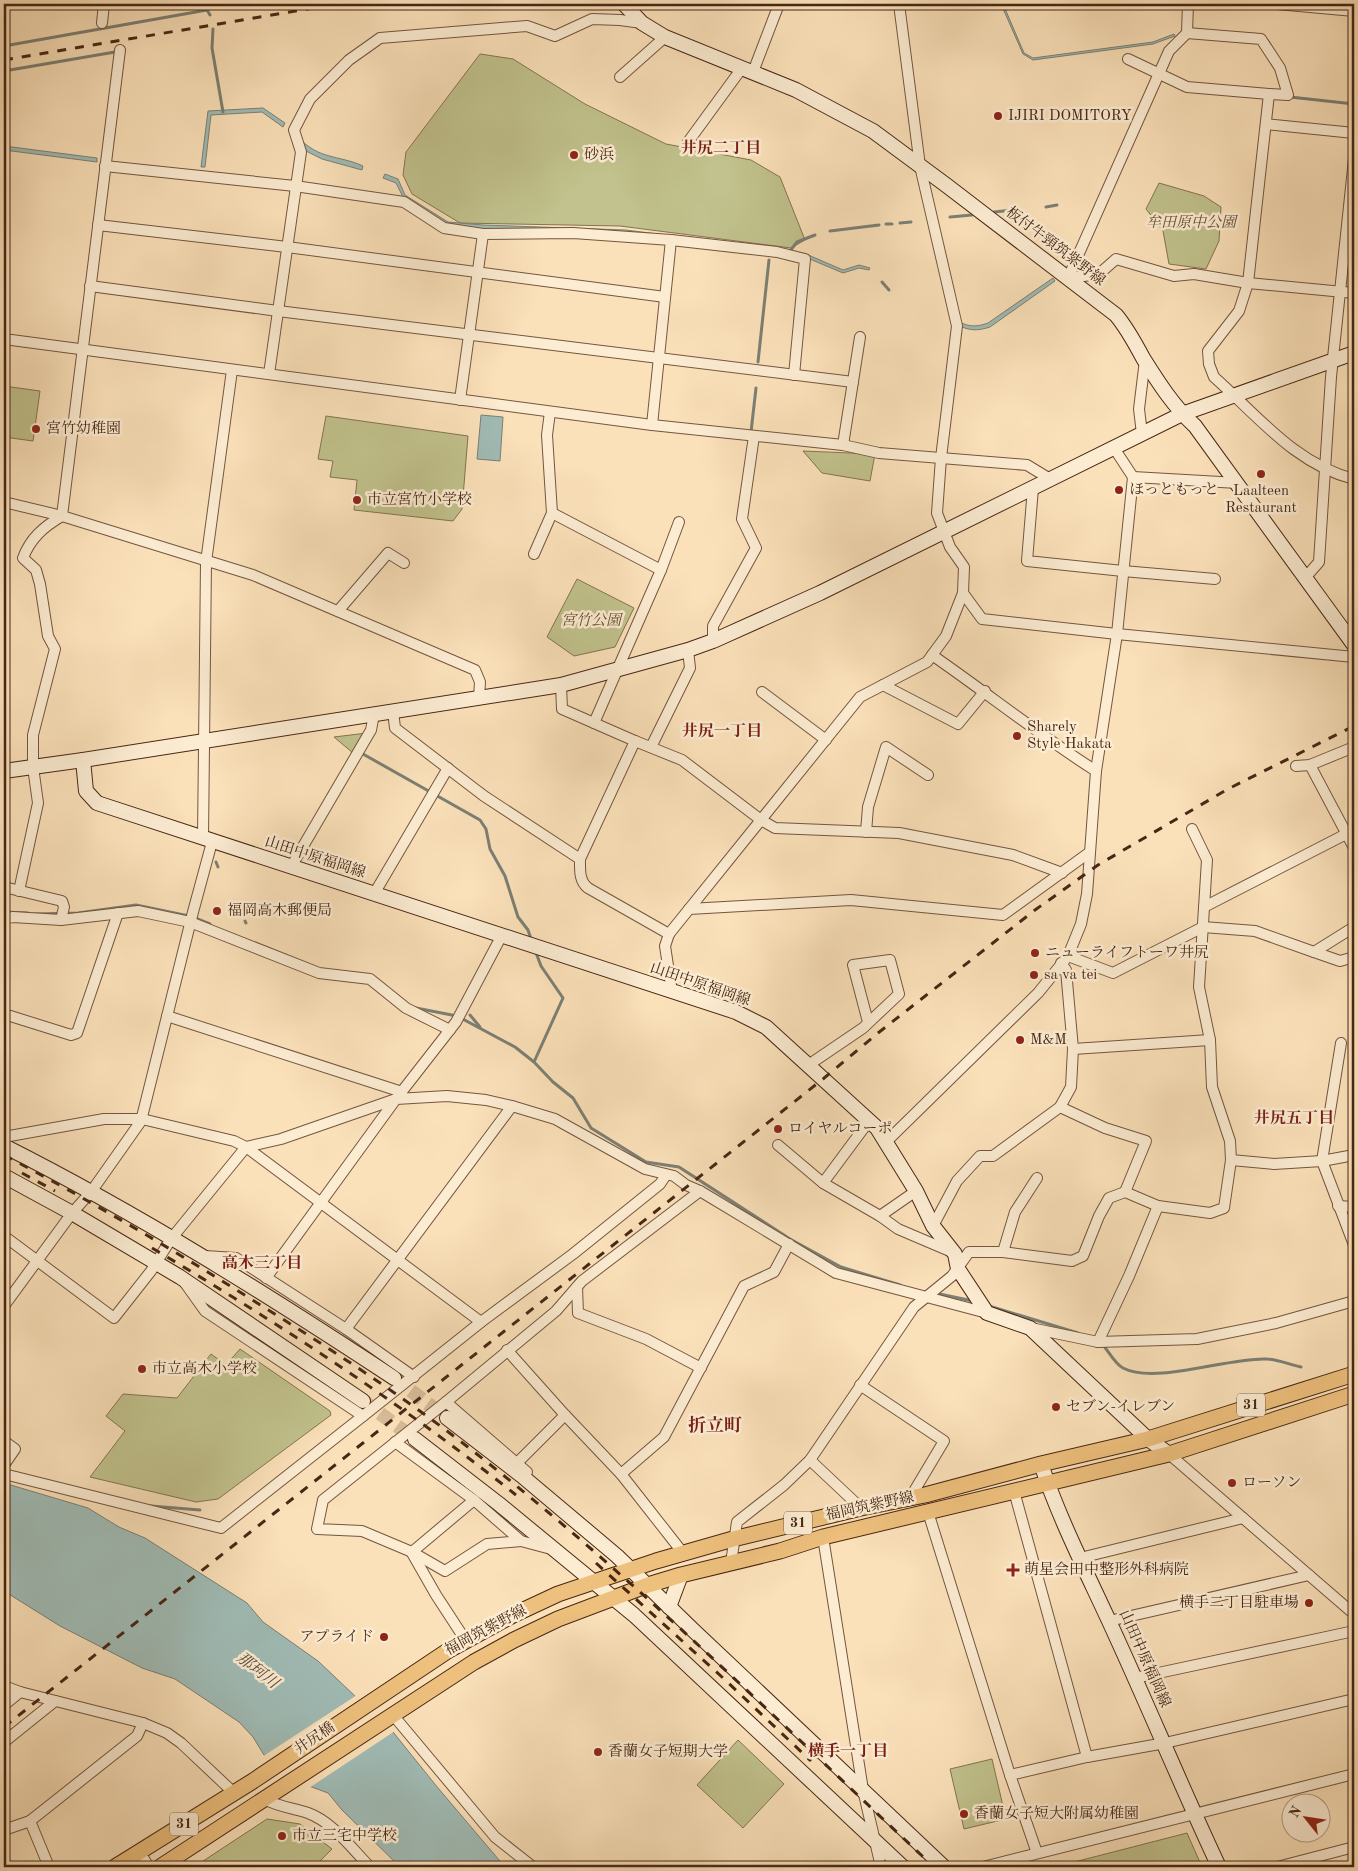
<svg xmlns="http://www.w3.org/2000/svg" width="1358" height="1871" viewBox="0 0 1358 1871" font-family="'Old Standard TT','Noto Serif JP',serif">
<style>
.green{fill:#c1c28d;stroke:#847450}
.water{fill:#a0bcb6;stroke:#7c8075}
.pier{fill:#fbe1ba}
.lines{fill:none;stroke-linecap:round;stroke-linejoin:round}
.stream{stroke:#7c8075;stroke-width:3}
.secondary-tunnel{stroke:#d7bc99;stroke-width:14;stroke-dasharray:14 7;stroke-linecap:butt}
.street-casing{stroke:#74563e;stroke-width:12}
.secondary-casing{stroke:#472714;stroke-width:16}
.primary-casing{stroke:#472714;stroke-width:17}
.street{stroke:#fcecd2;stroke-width:10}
.secondary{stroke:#fcecd2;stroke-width:14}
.primary{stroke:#eec07d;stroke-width:15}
.rail{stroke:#472714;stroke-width:3;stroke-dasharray:9 9;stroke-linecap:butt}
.poi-dot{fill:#8f2418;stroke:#fcecd2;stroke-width:2}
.labels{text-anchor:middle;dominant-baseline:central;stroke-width:5;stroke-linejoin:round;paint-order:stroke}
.shield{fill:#fcecd2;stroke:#7d624d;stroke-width:1}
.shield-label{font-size:14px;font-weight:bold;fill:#472714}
.poi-label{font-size:15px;fill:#472714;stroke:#fcecd2;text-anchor:start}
.park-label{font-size:15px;font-style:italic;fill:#664e32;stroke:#fcecd2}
.street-label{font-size:15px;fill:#472714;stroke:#fcecd2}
.neighbourhood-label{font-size:16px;font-weight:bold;fill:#7a1f14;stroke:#fcecd2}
.water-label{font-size:16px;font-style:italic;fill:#5d4c3c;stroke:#fcecd2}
.quarter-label{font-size:18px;font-weight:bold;fill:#7a1f14;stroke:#fcecd2}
</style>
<rect width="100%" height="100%" fill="#fbe1ba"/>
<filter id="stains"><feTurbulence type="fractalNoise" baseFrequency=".004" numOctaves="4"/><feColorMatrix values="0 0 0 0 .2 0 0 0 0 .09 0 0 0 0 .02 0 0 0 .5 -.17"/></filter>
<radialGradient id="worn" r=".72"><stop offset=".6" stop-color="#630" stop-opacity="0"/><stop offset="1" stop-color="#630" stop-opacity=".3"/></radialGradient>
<!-- green -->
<g class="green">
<polygon points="480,54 513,59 585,104 666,144 751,160 780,177 805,240 791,248 620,226 460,223 412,194 403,175 406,152"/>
<polygon points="1159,183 1204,196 1221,207 1219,241 1206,269 1169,264 1163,231 1146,209"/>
<polygon points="4,386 40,391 33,441 4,437"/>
<polygon points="326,416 468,436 462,509 453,521 354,510 357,480 330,477 333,461 318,459"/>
<polygon points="803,451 875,454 870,481 822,473"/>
<polygon points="577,579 634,608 615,647 574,656 547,637"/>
<polygon points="367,733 353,753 334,737"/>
<polygon points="240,1349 330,1411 331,1415 218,1499 196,1502 90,1477 125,1431 106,1416 123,1394 177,1398 211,1354 226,1365"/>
<polygon points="738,1740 784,1784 743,1828 697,1785"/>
<polygon points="992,1759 1006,1819 964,1829 950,1769"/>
<polygon points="267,1819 300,1824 332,1849 314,1867 194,1867"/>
<polygon points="1187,1833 1202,1867 1055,1867"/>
</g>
<!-- water -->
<g class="water">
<polygon points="1001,4 1003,4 1024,53 1033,58 1153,42 1174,34 1175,36 1153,44 1033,60 1023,54"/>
<polygon points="263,108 285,123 283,127 262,112 211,115 205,167 201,167 208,111"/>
<path d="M298,137C319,160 339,155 363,166L362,170L322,159L304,150Z"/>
<polygon points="4,146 97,158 97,162 4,150"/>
<polygon points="385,174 398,179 405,195 448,222 483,225 626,230 791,251 806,254 843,270 859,265 870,268 869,270 859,268 843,273 805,257 790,253 447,226 403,197 396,183 383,178"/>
<path d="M1053,278L1055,281L990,327C978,331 969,331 958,325L959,322C970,327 977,327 988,323Z"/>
<polygon points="481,415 503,417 500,461 477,459"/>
<polygon points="4,1483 88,1508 119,1527 145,1538 247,1603 263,1622 318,1661 393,1732 438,1788 505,1867 400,1867 342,1810 328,1793 309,1786 264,1755 253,1737 239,1722 175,1679 142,1668 60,1626 4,1591"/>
</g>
<!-- pier -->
<polygon class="pier" points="357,1695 395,1731 309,1788 262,1757"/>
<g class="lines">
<!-- stream -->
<g class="stream">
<polyline points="207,10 210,15"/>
<polyline points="213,29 212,48 223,112"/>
<polyline points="4,46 207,10 200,4"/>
<polyline points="4,71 115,52"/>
<polyline points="1290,97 1354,104"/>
<polyline points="1046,207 1057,205"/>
<polyline points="994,212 1013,210"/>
<polyline points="950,217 972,215"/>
<polyline points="900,223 911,222"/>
<polyline points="886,224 892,224"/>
<polyline points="830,231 879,225"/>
<polyline points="790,251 797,242 815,235"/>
<polyline points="882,282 889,290"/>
<polyline points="758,362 769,260"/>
<polyline points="751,432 756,388"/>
<polyline points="363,754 480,820 486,829 490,849 505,876 518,917 528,930 532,942"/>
<polyline points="216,862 218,867"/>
<polyline points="4,912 28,913"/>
<polyline points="34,914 78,913 136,905 189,916"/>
<polyline points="195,918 210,924"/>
<polyline points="245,921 246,923"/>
<polyline points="416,1008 457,1016 515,1047 534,1062 553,1082 573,1098 591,1128 646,1162 679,1167 790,1239 841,1267 900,1285"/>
<polyline points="470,1015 480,1027"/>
<polyline points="534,1062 563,998 541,966 535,950"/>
<polyline points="935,1293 973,1301"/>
<polyline points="989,1306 1078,1333"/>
<path d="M1103,1345C1109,1352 1115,1364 1123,1368C1156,1385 1228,1357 1267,1359C1278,1359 1290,1365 1301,1367"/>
<polyline points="1354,1415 1354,1417"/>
<polyline points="151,1506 200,1510"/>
</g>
<!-- secondary-tunnel -->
<g class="secondary-tunnel">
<polyline points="394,1378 447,1418"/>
<polyline points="363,1401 415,1439"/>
</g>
<defs>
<g id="street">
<polyline points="1188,4 1187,33 1169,51 1068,278 1099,274 1116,259 1174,276 1194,274 1248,283 1354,293"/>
<polyline points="1277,4 1354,11"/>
<polyline points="102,23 104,4"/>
<path d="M1187,33L1261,39L1280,68L1288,95L1269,94L1248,283L1239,311L1208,351L1209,364L1214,377C1257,415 1296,465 1354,479"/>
<polyline points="1128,59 1187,87 1269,94"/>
<polyline points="753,72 779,4"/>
<polyline points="620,77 665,37"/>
<polyline points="1266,124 1354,133"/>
<polyline points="688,142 742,68"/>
<polyline points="105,166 295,186 404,202 444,228 483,234 573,233 671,240 777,252 805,259 794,375"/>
<polyline points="98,225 287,247 665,297"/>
<polyline points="90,286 278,311 853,382"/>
<polyline points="4,339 652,425 843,445 879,453 1027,465 1050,479"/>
<polyline points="269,374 301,152 294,130 310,99 349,60 380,38 527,26 555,36 592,19 620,20 642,23"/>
<polyline points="460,400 483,234"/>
<polyline points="652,425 671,240"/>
<polyline points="1142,434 1139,409 1145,360"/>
<polyline points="843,445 860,337"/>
<polyline points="1133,477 1238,483"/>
<polyline points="1033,488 1027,561 1123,571 1215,579"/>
<polyline points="4,502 62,516 253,575 475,670 480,682 479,698"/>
<polyline points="552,513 661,570"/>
<polyline points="62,516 120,50"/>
<polyline points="534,554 552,513 547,435 550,412"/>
<polyline points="1305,578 1319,562 1331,377 1354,159"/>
<polyline points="963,593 982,619 1117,634 1354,657"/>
<polyline points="338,611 388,553 404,563"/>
<polyline points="713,641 713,626 756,548 742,519 754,436"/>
<path d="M932,655C987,693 1039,735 1096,771"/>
<polyline points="561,685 562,709 635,741"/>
<polyline points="883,685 958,724 985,691"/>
<polyline points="762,692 826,740"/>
<path d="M393,711L395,728L484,796L580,859C580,870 579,881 588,888L669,934L665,946L672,992"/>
<polyline points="594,723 661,570 679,522"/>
<polyline points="651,747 690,668 688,650"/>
<polyline points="1310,765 1354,848"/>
<polyline points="1296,766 1310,765 1354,747"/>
<polyline points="866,832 868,807 886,747 928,775"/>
<polyline points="203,838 206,562 232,370"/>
<polyline points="580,859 635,741 682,760 761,820 775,828 899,833 1013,855 1062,873"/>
<polyline points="291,867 371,730 374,714"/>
<polyline points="4,887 62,901 64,907 61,920"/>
<path d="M19,891L38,803L33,767V735L55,649L48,636L40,584L36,570L23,558C30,539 43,527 62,516"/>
<polyline points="374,894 448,768"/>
<polyline points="1204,907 1354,830"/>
<polyline points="689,909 851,900 1003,915 1090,852"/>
<polyline points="4,919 13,917 61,920 138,911 190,922 319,973 370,979 406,1008 450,1030"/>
<polyline points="669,934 860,697 927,662 946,636 963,593 964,567 950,547 937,513 941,458 957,326 920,166 899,4"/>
<polyline points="1314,952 1340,961 1354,957"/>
<polyline points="1068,956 1113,973 1203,927 1255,931 1314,952 1354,927"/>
<polyline points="4,1014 71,1035 77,1033 118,913"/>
<polyline points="167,1016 402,1092"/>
<polyline points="1341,1043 1322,1161 1354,1245"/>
<polyline points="1073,1049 1210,1040"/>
<polyline points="807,1066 863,1028 899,994 890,960 853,965 868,1022"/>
<polyline points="1060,1107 1105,1128 1146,1141 1125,1192"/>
<polyline points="4,1137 104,1119 142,1119 234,1141 246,1147 481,1322 573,1254 660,1184 666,1175"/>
<polyline points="886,1142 1038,993 1068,956 1081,924 1087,894 1096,771 1117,634 1133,477 1114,448"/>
<polyline points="778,1145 823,1183 880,1216 916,1191"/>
<polyline points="1231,1160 1274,1164 1322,1161 1354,1155"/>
<polyline points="823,1183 869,1121"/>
<polyline points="1338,1206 1354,1207"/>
<polyline points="880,1216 898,1229 952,1252"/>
<polyline points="933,1226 957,1181 980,1156 993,1156 1060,1107 1071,1087 1073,1049 1066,970 1061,963"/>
<polyline points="4,1236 114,1318 151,1271 171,1239 246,1147 281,1139 396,1099 447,1096 486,1100 512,1106 555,1119 645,1169 674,1176 686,1185 700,1191 836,1273 987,1313"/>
<polyline points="1003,1252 1015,1212 1037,1178"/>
<polyline points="205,1256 236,1258 346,1329 414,1377"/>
<polyline points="266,1278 396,1099 456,1022 502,935"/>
<polyline points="577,1287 578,1313 646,1339 701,1368"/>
<polyline points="4,1306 72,1213 91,1192 141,1121 193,912 212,842"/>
<polyline points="1031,1328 1098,1342 1197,1339 1276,1323 1354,1301"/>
<polyline points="346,1329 512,1106"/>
<polyline points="1098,1342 1129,1276 1158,1206"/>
<polyline points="507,1350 565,1415 621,1474 683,1553"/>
<polyline points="860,1385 944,1441 910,1498"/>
<polyline points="446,1402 527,1472"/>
<polyline points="363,1416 481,1322"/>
<polyline points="4,1441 15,1449 4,1465"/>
<polyline points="395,1442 474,1500 521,1541 551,1549"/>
<polyline points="1169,1454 1354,1614"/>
<polyline points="810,1460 861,1508"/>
<polyline points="517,1463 565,1415"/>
<polyline points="4,1474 221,1528 363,1416 205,1311 185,1283"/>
<polyline points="621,1474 664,1437 744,1286 774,1272 789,1244"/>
<polyline points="1014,1491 1087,1757"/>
<polyline points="474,1500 412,1552 362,1531 317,1529 323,1500 446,1402 556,1311 582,1281 700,1191"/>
<polyline points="928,1512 1010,1775 1087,1757 1165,1743 1354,1699"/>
<polyline points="823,1537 863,1790 881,1867"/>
<polyline points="412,1552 445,1571 487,1544 521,1541"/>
<polyline points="412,1553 436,1595 466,1641"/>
<polyline points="1080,1558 1243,1518"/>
<polyline points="731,1563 737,1522 784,1485 810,1460 914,1307 952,1276 969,1252 1003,1252 1072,1261 1083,1256 1099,1216 1109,1198 1125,1192 1158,1206 1210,1213 1224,1208 1231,1160 1230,1141 1212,1087 1210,1040 1199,987 1207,860 1192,829"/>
<polyline points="1109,1621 1309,1575"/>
<polyline points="1135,1678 1354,1631"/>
<polyline points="4,1686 20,1692"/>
<polyline points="4,1705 20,1692 143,1723 167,1733 181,1743 234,1793"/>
<polyline points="393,1715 495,1837 533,1867"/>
<polyline points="4,1742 55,1701"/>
<polyline points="1010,1775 1037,1853"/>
<path d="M264,1799C279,1807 293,1808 308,1813C333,1822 352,1849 370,1867"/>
<polyline points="4,1830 30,1821"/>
<polyline points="140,1853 149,1867"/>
<polyline points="49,1867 30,1821 137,1736 143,1723"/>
<polyline points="983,1867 1354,1774"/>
<polyline points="1277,1867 1354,1847"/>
</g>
<g id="secondary">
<path d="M624,4L642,23L665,37L796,90L873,131L946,185L1116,315C1127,328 1135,343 1143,358C1158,382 1174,407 1195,426L1354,645"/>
<polyline points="83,760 86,791 97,803 736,1012 766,1027 877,1128 916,1191 933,1226 955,1254 958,1269 987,1313 1030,1328 1148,1439 1169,1454"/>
<polyline points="4,771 83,760 561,685 688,650 713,641 820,593 1182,414 1354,353"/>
<path d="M4,1146C139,1214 268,1295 394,1378"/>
<polyline points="4,1176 72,1213 180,1277 363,1401"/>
<polyline points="447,1418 522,1476 617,1556 692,1629 944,1867"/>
<polyline points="415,1439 499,1504 634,1615 903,1867"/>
<path d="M1041,1464C1059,1518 1085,1569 1109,1621C1147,1703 1181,1786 1219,1867"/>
<polyline points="669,1607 681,1575"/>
</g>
<g id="primary">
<polyline points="115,1867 253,1781 449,1650 513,1615 558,1594 656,1561 733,1539 861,1508 925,1495 1041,1464 1148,1439 1354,1374"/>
<polyline points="160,1867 474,1662 514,1640 558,1619 648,1585 681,1575 780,1551 823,1537 1169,1454 1354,1394"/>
</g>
</defs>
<!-- street casing -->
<use href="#street" class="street-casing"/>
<!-- secondary casing -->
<use href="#secondary" class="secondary-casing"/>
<!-- primary casing -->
<use href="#primary" class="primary-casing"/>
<!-- street -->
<use href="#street" class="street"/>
<!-- secondary -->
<use href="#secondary" class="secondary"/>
<!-- primary -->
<use href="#primary" class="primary"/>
<!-- rail -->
<g class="rail">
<polyline points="4,60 337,4"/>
<path d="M4,1155C89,1200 172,1249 254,1301C326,1346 397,1392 464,1444C631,1574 780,1723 934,1867"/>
<polyline points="22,1173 55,1191"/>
<path d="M152,1248C278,1323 401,1403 516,1495"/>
<polyline points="596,1563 722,1677 811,1761"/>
<polyline points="4,1727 823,1079 878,1033 1035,910 1098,865 1228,789 1354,726"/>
</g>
</g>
<!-- markers -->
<g class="poi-dot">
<circle cx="998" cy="116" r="5"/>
<circle cx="574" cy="155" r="5"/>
<circle cx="36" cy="429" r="5"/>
<circle cx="1261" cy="474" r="5"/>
<circle cx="1119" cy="490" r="5"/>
<circle cx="357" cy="500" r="5"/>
<circle cx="1017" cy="736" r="5"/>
<circle cx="217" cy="911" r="5"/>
<circle cx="1035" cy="953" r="5"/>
<circle cx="1034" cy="975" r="5"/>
<circle cx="1020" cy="1040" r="5"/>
<circle cx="778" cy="1129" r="5"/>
<circle cx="142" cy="1369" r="5"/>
<circle cx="1056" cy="1407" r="5"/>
<circle cx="1232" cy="1483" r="5"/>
<path d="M1010.5 1562.5h5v5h5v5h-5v5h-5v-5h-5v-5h5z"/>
<circle cx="1309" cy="1603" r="5"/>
<circle cx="384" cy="1637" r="5"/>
<circle cx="598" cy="1752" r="5"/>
<circle cx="964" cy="1814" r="5"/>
<circle cx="282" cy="1836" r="5"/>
</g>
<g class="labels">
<!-- shield labels -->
<g class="shield">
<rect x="1237" y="1393.5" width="28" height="23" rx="4"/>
<rect x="784" y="1511.5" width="28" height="23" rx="4"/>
<rect x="170" y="1812.5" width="28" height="23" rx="4"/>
</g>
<g class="shield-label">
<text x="1251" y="1405">31</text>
<text x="798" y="1523">31</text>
<text x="184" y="1824">31</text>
</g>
<!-- poi labels -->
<g class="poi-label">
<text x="1008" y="116">IJIRI DOMITORY</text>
<text x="584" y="155">砂浜</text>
<text x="46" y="429">宮竹幼稚園</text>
<text x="1129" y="490">ほっともっと</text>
<text x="1261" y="491" text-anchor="middle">Laalteen<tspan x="1261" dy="17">Restaurant</tspan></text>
<text x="367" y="500">市立宮竹小学校</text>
<text x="1027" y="727">Sharely<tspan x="1027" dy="17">Style Hakata</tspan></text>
<text x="227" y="911">福岡高木郵便局</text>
<text x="1045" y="953">ニューライフトーワ井尻</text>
<text x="1044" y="975">sa va tei</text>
<text x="1030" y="1040">M&amp;M</text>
<text x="788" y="1129">ロイヤルコーポ</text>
<text x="152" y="1369">市立高木小学校</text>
<text x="1066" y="1407">セブン-イレブン</text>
<text x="1242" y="1483">ローソン</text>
<text x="1024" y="1570">萌星会田中整形外科病院</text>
<text x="1299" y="1603" text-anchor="end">横手二丁目駐車場</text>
<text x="374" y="1637" text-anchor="end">アプライド</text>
<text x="608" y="1752">香蘭女子短期大学</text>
<text x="974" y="1814">香蘭女子短大附属幼稚園</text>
<text x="292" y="1836">市立三宅中学校</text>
</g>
<!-- park labels -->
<g class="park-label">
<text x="1191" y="223">牟田原中公園</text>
<text x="591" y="621">宮竹公園</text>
</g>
<!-- street labels -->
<g class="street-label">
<text transform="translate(1055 247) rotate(37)">板付牛頸筑紫野線</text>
<text transform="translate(315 858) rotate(18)">山田中原福岡線</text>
<text transform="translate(700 985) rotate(19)">山田中原福岡線</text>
<text transform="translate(870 1507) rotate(-12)">福岡筑紫野線</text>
<text transform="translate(486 1631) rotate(-28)">福岡筑紫野線</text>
<text transform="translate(1144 1659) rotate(66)">山田中原福岡線</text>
<text transform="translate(315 1739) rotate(-34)">井尻橋</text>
</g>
<!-- neighbourhood labels -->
<g class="neighbourhood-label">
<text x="721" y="149">井尻二丁目</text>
<text x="722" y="732">井尻一丁目</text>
<text x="1294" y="1119">井尻五丁目</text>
<text x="262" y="1264">高木三丁目</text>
<text x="848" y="1752">横手一丁目</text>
</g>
<!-- water labels -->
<g class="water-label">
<text transform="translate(257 1671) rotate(38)">那珂川</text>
</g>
<!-- quarter labels -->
<g class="quarter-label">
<text x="715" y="1426">折立町</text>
</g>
</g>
<!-- margin -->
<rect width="1358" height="1871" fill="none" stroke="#fbe1ba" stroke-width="20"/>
<rect x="5" y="5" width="1348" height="1861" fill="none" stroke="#472714" stroke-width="2.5"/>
<rect x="10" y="10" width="1338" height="1851" fill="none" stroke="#472714"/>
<!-- north arrow -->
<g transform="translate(1306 1818) rotate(300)"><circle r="24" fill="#fcecd2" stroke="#b49d86"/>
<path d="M0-4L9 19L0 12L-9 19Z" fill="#8f2418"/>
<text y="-8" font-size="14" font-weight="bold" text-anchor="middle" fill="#472714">N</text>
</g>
<rect width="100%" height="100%" filter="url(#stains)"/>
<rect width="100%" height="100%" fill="url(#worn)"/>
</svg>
